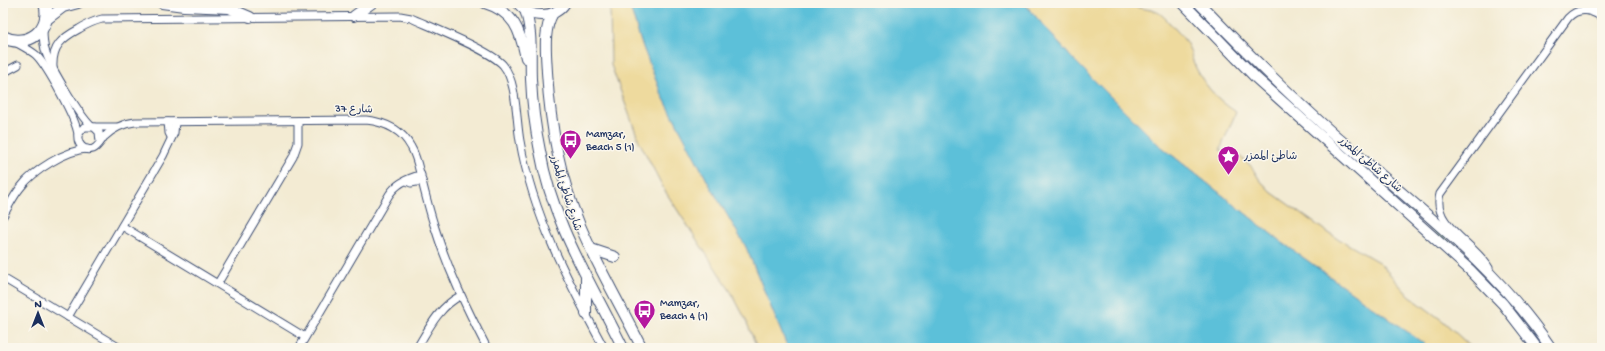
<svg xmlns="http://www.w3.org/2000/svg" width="1605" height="351" viewBox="0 0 1605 351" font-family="'Gochi Hand','Playpen Sans Arabic',sans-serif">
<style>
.green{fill:#a8cd77;stroke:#627e6a}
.sand{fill:#eeda9e;stroke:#84847e}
.water{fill:#5bc0d9;stroke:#3b789c}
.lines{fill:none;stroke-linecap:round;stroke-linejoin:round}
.street-casing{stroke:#3b4b70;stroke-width:9}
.secondary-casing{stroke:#3b4b70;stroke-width:12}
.primary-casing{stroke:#3b4b70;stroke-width:14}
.street{stroke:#fff;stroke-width:7}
.secondary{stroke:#fff;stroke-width:10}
.primary{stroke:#fff;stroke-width:12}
.labels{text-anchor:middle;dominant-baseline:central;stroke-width:3;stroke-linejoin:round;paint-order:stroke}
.street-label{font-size:11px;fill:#1b2f5e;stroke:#fbf7ec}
.poi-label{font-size:11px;fill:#1b2f5e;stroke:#fbf7ec;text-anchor:start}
</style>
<rect width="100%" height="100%" fill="#fbf7ec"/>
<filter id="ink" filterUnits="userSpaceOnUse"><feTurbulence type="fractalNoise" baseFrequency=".025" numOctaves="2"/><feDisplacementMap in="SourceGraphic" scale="8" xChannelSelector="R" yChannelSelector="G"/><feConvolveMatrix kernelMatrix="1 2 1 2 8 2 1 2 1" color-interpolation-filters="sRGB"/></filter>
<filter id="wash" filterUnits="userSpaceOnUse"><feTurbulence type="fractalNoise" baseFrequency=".012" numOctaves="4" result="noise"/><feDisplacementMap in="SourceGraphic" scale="16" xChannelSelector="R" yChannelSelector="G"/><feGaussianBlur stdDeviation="0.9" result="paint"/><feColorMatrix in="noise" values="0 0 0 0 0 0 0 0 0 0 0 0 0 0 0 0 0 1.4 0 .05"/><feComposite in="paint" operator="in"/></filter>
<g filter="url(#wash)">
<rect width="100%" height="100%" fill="#f3ebd3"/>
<!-- green -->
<g class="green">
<polygon points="1402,200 1435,228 1432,231 1400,203"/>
<polygon points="1437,229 1468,259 1466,262 1434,232"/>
</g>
<!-- sand -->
<g class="sand">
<polygon points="610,3 629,3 641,42 661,93 709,184 746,247 788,348 757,348 745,318 731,292 665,191 639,141 611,65"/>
<path d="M1024,3H1129C1140,12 1155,6 1165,18C1172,26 1182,35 1187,44C1190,49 1191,55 1193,61C1201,82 1217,100 1236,112L1220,150L1232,154L1235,152L1251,166L1259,179L1271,192L1327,232L1380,263L1409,296L1443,321L1472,348H1430L1280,241L1158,144L1070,56Z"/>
</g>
<!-- water -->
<polygon class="water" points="629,3 1024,3 1070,56 1158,144 1280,241 1430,348 788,348 746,247 709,184 661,93 641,42"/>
</g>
<g filter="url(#ink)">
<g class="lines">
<defs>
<g id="street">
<path d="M43,28C43,36 43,45 46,53C51,68 80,116 91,126"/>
<path d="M15,42C22,46 30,50 36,55C47,66 77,120 78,135"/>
<path d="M53,67C52,46 62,38 79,29C87,24 94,21 102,19L400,16L411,18C431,27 490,50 503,65C517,82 516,119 520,141C533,216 568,281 604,348"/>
<polyline points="3,73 18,65"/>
<polyline points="168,122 169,133 171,137"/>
<polyline points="94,127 116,127"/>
<path d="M100,142L99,132L94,127H84L78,135C77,143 83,152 93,149C98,147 101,141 104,137C112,129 124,123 135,122L366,120C385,122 402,130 411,147C417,157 419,170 422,181C426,197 430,213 435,228C448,270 467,309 487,348"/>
<polyline points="407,181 411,183 422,181"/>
<path d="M3,216C9,206 14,195 21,187C33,171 66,150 87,149"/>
<polyline points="122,226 305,337"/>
<path d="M1489,268C1476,244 1431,225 1440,194L1568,18C1577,8 1589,9 1600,16"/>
<polyline points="3,278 120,348"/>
<polyline points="218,283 293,157 298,143 298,121"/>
<polyline points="68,317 163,156 174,133 175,122"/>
<path d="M299,348L389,195C396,184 408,178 421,175"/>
<path d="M417,348C429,328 439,307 460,296"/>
</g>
<g id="secondary">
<polyline points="162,3 184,6 229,8 250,17"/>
<path d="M485,3C514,12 520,30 526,58"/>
<path d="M518,3C530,19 554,19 565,3"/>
<polyline points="1183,3 1256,78 1470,270 1503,304 1537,348"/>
<path d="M1199,3C1248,54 1298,104 1352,150C1423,212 1498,269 1551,348"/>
<polyline points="1590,3 1602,13"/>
<path d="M525,10C533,32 530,56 531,79C532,103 535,127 540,151C553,225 591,282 623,348"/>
<path d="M553,13C543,30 546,52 547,72C550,124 559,175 579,223C597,266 621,306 642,348"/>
<polyline points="354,16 372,3"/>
<polyline points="46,20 63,7 78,3"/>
<polyline points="591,249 615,257"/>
<polyline points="586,314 586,278"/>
</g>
<path id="primary" d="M3,37C27,49 53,30 45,3"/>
</defs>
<!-- street casing -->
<use href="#street" class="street-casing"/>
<!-- secondary casing -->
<use href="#secondary" class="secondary-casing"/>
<!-- primary casing -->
<use href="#primary" class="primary-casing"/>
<!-- street -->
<use href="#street" class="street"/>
<!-- secondary -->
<use href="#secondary" class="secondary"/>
<!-- primary -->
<use href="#primary" class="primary"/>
</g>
</g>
<!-- icons -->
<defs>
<symbol id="bus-pin" viewBox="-11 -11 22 30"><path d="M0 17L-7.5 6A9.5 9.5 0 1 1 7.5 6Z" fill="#b5179e" stroke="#fbf7ec"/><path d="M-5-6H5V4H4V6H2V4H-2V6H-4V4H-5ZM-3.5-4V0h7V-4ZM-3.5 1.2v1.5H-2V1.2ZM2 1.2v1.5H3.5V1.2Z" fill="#fff"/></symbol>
<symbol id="sight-pin" viewBox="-11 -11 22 30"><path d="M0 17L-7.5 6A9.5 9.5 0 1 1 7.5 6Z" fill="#b5179e" stroke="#fbf7ec"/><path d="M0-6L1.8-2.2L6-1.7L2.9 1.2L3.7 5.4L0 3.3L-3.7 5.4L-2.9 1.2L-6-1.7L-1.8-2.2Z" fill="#fff"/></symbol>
</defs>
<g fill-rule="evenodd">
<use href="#bus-pin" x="558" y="128" width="25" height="34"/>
<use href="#sight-pin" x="1216" y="144" width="25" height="34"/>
<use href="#bus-pin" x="632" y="298" width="25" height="34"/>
</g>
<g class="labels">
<!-- street labels -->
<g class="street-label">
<text transform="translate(354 110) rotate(2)">شارع 37</text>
<text transform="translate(1370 165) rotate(41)">شارع شاطئ الممزر</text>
<text transform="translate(565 193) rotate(72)">شارع شاطئ الممزر</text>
</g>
<!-- poi labels -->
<g class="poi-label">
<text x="586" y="135">Mamzar,<tspan x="586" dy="13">Beach 5 (1)</tspan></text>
<text x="1244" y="157">شاطئ الممزر</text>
<text x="660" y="304">Mamzar,<tspan x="660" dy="13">Beach 4 (1)</tspan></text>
</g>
</g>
<!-- margin -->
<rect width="1605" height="351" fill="none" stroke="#fbf7ec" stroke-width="16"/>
<!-- north arrow -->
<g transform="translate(38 313)" stroke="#fbf7ec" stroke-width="3" paint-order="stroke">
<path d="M0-3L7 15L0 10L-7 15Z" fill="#1b2f5e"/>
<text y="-6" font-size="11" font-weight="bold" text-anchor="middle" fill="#1b2f5e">N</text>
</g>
</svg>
